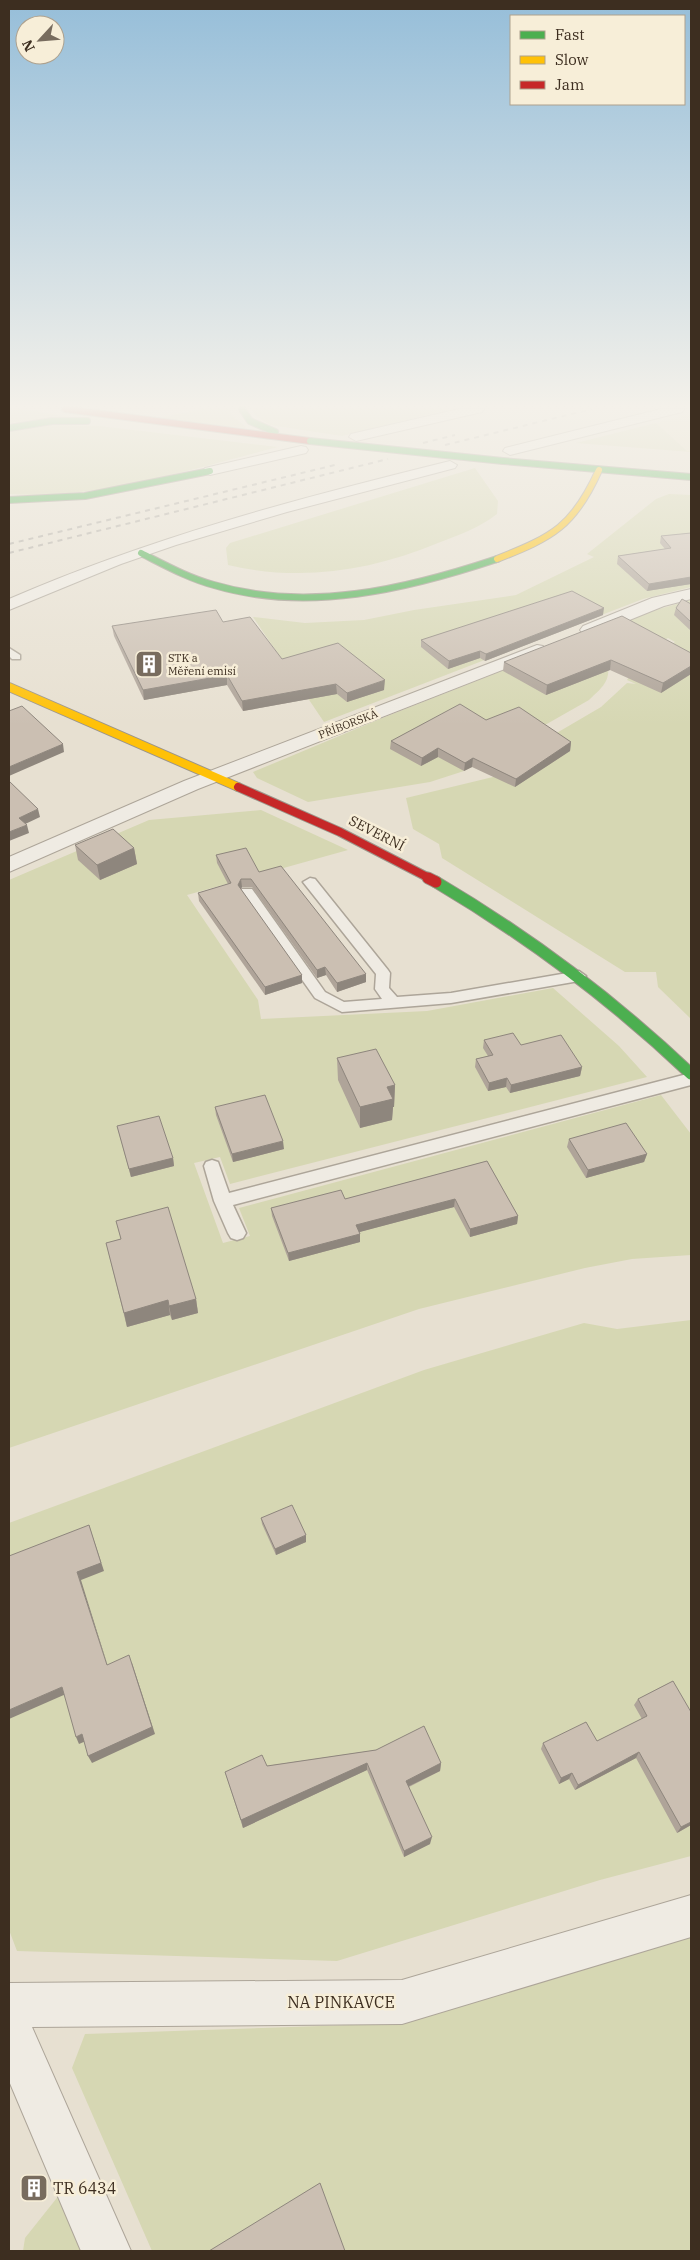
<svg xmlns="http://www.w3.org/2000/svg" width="700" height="2260" viewBox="0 0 700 2260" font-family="'IBM Plex Serif',serif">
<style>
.farmland{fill:#e6dfc2}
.green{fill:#d6d7b3}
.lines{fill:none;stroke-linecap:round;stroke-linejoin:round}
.lane-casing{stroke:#ada599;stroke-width:3}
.street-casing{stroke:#ada599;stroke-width:2}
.fast-far1-casing{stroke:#9c958a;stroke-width:8}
.fast-casing{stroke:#9c958a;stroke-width:13}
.slow-far1-casing{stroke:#9c958a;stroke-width:8}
.slow-casing{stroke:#9c958a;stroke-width:10}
.jam-far2-casing{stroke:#9c958a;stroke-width:8}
.jam-far1-casing{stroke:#9c958a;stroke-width:10}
.jam-casing{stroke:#9c958a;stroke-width:13}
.lane{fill:#efebe3;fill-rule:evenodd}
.street{fill:#efebe3;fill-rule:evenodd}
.fast-far1{stroke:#4caf50;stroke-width:6}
.fast{stroke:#4caf50;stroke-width:11}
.slow-far1{stroke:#ffc107;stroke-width:6}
.slow{stroke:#ffc107;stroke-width:8}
.jam-far2{stroke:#c62828;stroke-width:6}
.jam-far1{stroke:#c62828;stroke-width:8}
.jam{stroke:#c62828;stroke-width:11}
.rail{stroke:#afaaa2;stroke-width:2;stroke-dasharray:5 5;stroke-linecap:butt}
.fast-bridge-casing{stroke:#9c958a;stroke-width:8;stroke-linecap:butt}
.fast-bridge{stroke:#4caf50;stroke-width:6}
.wall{fill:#afa499}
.shaded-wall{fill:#8e867d}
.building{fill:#cbbfb2;stroke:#8e867d}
.labels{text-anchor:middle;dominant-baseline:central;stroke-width:5;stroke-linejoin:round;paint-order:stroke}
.far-poi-label{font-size:11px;fill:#3d2e20;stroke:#f7eed8;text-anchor:start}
.far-street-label{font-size:11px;fill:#3d2e20;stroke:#f7eed8}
.street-label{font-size:14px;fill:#3d2e20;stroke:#f7eed8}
.near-street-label{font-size:16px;fill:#3d2e20;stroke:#f7eed8}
.near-poi-label{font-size:16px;fill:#3d2e20;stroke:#f7eed8;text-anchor:start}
</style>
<rect width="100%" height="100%" fill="#e7e0d1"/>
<!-- farmland -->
<polygon class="farmland" points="691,414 691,452 687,452 656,423"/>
<!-- green -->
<g class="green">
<polygon points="9,409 24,409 67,417 9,423"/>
<polygon points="202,409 230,409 231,415 246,427 244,428 159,418"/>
<polygon points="252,409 450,409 342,436 270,425 255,415"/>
<polygon points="656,423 687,451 691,452 576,443"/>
<path d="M52,425L99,426L278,447C191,469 99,500 9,494V432Z"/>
<path d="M475,468L498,501L497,514C479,528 459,535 438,543C370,571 301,582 228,565L226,548L230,543Z"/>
<polygon points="669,494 691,495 691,587 643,599 324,722 253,617 305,623 364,620 414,610 516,595 594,557 587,554 656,499"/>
<polygon points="691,600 691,1019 658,987 656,972 625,972 442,858 439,844 413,829 406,798 493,777 507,762 601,707 627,683 636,684 627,680 634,669 650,657 675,642 668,638 647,649 587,638 652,611"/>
<path d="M572,643L608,668C610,683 598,691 589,700L464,771L430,782L308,802L257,778L253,772L380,719Z"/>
<polygon points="261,810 348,850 187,895 258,1000 261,1019 427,1011 553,988 619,1046 647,1077 230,1184 220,1157 194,1163 223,1243 250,1236 239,1208 661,1095 691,1134 691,1255 632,1259 585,1268 419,1309 9,1448 9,880 149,820"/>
<polygon points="691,1320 691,1856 600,1880 337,1961 17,1951 9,1930 9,1523 424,1370 584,1323 617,1329"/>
<polygon points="691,1927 691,2251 152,2251 72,2068 85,2034 381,2024"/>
<polygon points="60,2194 84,2251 23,2251 25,2238"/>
</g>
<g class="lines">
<defs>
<g id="lane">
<polygon points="9,648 20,655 20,659 12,659 9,656"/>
<polygon points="310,878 315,879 388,970 390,973 389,988 397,997 451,993 579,971 586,976 579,981 451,1003 342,1012 315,998 240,892 242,889 252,889 325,992 344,1002 382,999 375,989 376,974 303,882"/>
<polygon points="691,1073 691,1085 233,1205 246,1233 243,1238 237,1240 231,1238 228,1233 214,1201 204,1166 206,1162 212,1160 218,1162 229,1193"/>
</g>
<g id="street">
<polygon points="459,409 484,409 482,412 356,441 349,437 351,434"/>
<polygon points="661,409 684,409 682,412 510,455 503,451 505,448"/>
<polygon points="301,446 306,447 308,450 306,453 210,475 203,471 205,468"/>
<path d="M450,461L457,465L455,468L287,512L176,545L121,564L9,610V599C151,537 300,498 450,461Z"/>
<polygon points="691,589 691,599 664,606 595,634 583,634 580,630 583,626 652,598"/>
<polygon points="537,645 543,646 546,650 543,654 198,789 9,872 9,857 184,781"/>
<polygon points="691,1895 691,1937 402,2024 32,2027 131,2251 81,2251 9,2081 9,1983 402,1980"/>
</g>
<g id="fast-far1">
<polyline points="242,409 250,421 275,432"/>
<polyline points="9,428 52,421 87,421"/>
<polyline points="503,461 691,477"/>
<polyline points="9,500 85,496 210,471"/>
<path d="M141,553C165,565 188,578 214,585C308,613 407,589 497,559"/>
</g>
<path id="fast" d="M436,882C529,937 613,1000 691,1074"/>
<path id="slow-far1" d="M497,559C553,537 574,526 599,470"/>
<polyline id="slow" points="9,687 238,787"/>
<polyline id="jam-far2" points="65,409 310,441"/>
<polyline id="jam-far1" points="238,787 340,832 431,879"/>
<polyline id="jam" points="428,878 436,882"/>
</defs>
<!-- lane casing -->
<use href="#lane" class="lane-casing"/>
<!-- street casing -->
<use href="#street" class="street-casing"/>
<!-- fast-far1 casing -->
<use href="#fast-far1" class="fast-far1-casing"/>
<!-- fast casing -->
<use href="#fast" class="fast-casing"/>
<!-- slow-far1 casing -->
<use href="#slow-far1" class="slow-far1-casing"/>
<!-- slow casing -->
<use href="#slow" class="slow-casing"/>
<!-- jam-far2 casing -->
<use href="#jam-far2" class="jam-far2-casing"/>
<!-- jam-far1 casing -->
<use href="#jam-far1" class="jam-far1-casing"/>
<!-- jam casing -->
<use href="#jam" class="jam-casing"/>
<!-- lane -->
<use href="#lane" class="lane"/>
<!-- street -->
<use href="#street" class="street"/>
<!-- fast-far1 -->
<use href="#fast-far1" class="fast-far1"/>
<!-- fast -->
<use href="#fast" class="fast"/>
<!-- slow-far1 -->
<use href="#slow-far1" class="slow-far1"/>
<!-- slow -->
<use href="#slow" class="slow"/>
<!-- jam-far2 -->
<use href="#jam-far2" class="jam-far2"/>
<!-- jam-far1 -->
<use href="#jam-far1" class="jam-far1"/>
<!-- jam -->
<use href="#jam" class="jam"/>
<!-- rail -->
<g class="rail">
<polyline points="423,443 455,435"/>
<polyline points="445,445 592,409"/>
<polyline points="9,544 339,464"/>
<polyline points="9,553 388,459"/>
</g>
<defs>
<polyline id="fast-bridge" points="310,441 503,461"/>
</defs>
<!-- fast-bridge casing -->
<use href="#fast-bridge" class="fast-bridge-casing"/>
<!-- fast-bridge -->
<use href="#fast-bridge" class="fast-bridge"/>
</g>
<!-- wall -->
<g class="wall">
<polygon points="691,533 691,584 647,591 617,564 618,556 665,549 660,543 661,536"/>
<polygon points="691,604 691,631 674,615 676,608"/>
<polygon points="603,615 485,661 480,658 448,669 421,647 421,640"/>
<polygon points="223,622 282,659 384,690 347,702 337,694 243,711 227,685 144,700 114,636 112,626"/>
<polygon points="691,653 691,674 661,693 610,670 546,695 503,671 504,662"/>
<polygon points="486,720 571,742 570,751 515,787 472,767 464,771 438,757 421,766 390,749 391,741"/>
<polygon points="75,845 134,848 137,864 100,880 78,860"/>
<polygon points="216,855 259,872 366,982 337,992 326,975 317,978 252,887 242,887 241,889 302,983 265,995 199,901 198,893 228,884 217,863"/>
<polygon points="484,1040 521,1045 582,1067 580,1076 510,1093 506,1087 488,1091 475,1067 476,1059 488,1056 483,1048"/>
<polygon points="337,1058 395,1085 394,1107 393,1107 392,1120 360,1128 338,1080"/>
<polygon points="215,1107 284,1149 233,1162 216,1115"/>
<polygon points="117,1126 173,1158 174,1166 131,1177"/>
<polygon points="569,1139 647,1154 644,1162 586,1178 567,1147"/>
<polygon points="487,1161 518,1216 517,1224 470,1237 454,1207 359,1232 360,1234 360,1242 289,1261 272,1216 271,1208 345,1199"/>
<polygon points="116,1221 196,1299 198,1313 172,1320 170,1315 127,1327 106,1243 121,1239"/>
<polygon points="261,1518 306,1542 276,1555 262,1524"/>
<polygon points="673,1681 691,1825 677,1833 636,1758 575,1790 569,1779 559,1784 541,1749 543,1743 597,1741 642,1719 634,1705 638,1699"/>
<polygon points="376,1750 441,1763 440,1771 409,1787 430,1844 404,1857 367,1770 243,1828 225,1772"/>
</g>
<!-- shaded-wall -->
<g class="shaded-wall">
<polygon points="691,577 691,584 647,591 649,584"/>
<polygon points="604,608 603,615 485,661 486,654"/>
<polygon points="480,651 480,658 448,669 449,661"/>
<polygon points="611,660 610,670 546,695 547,685"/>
<polygon points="691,666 691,674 661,693 663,683"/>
<polygon points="227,675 227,685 144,700 143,690"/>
<polygon points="385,680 384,690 347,702 347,693"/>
<polygon points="336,684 337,694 243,711 242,701"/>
<polygon points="571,742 570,751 515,787 516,779"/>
<polygon points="63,744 64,752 9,776 9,767"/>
<polygon points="438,748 438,757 421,766 422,758"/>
<polygon points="473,758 472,767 464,771 465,763"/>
<polygon points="38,809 40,817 21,826 19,818"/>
<polygon points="27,825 29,833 9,841 9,832"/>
<polygon points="134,848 137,864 100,880 97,865"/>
<polygon points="241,879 242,887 238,893 238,885"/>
<polygon points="325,967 326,975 317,978 317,970"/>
<polygon points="366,974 366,982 337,992 337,983"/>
<polygon points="302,975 302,983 265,995 265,987"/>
<polygon points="582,1067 580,1076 510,1093 511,1085"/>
<polygon points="507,1078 506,1087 488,1091 489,1083"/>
<polygon points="395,1085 394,1107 393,1107 392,1120 360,1128 360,1107 387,1087"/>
<polygon points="283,1141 284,1149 233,1162 232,1154"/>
<polygon points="647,1154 644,1162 586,1178 588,1170"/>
<polygon points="173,1158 174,1166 131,1177 129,1169"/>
<polygon points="455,1199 454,1207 356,1233 356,1225"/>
<polygon points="518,1216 517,1224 470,1237 470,1229"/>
<polygon points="360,1234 360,1242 289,1261 288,1253"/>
<polygon points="196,1299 198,1313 172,1320 169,1306"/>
<polygon points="168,1300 170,1315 127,1327 124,1313"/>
<polygon points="89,1525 104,1571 81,1580 110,1673 77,1572"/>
<polygon points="306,1535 306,1542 276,1555 275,1549"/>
<polygon points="132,1663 155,1734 92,1763 88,1756"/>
<polygon points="62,1687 66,1694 9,1719 9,1710"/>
<polygon points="82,1734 86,1741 79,1744 76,1737"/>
<polygon points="639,1752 636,1758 575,1790 578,1785"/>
<polygon points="367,1763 367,1770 243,1828 241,1820"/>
<polygon points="441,1763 440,1771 405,1788 406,1781"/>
<polygon points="572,1773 569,1779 559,1784 561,1778"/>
<polygon points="691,1822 691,1825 677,1833 681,1827"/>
<polygon points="432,1837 430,1844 404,1857 404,1851"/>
</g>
<!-- building -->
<g class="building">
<polygon points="691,533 691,577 649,584 618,556 671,548 661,536"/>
<polygon points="572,591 604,608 486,654 480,651 449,661 421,640"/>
<polygon points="682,599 691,604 691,622 676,608"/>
<polygon points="216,610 223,622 250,617 282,659 338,643 385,680 347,693 336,684 242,701 227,675 143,690 112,626"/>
<polygon points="622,616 691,653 691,666 663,683 611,660 547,685 504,662"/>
<polygon points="460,704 486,720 519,707 571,742 516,779 473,758 465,763 438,748 422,758 391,741"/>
<polygon points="22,706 63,744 9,767 9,711"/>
<polygon points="9,781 38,809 19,818 27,825 9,832"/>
<polygon points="113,829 134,848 97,865 75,845"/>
<polygon points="246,848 259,872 281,866 366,974 337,983 325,967 317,970 251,879 241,879 238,885 302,975 265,987 198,893 231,883 216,855"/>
<polygon points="513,1033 521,1045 561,1035 582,1067 511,1085 507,1078 489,1083 476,1059 493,1055 484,1040"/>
<polygon points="376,1049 395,1085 387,1087 393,1099 360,1107 337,1058"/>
<polygon points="265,1095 283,1141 232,1154 215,1107"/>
<polygon points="159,1116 173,1158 129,1169 117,1126"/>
<polygon points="626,1123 647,1154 588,1170 569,1139"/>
<polygon points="487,1161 518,1216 470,1229 455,1199 356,1225 360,1234 288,1253 271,1208 341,1190 345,1199"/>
<polygon points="168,1207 196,1299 169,1306 168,1300 124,1313 106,1243 121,1239 116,1221"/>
<polygon points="292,1505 306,1535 275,1549 261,1518"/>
<polygon points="89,1525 101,1563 77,1572 107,1665 129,1655 152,1727 88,1756 82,1734 76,1737 62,1687 9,1710 9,1556"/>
<polygon points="673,1681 691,1712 691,1822 681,1827 639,1752 578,1785 572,1773 561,1778 543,1743 586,1722 597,1741 647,1716 638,1699"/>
<polygon points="424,1726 441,1763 406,1781 432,1837 404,1851 367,1763 241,1820 225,1772 262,1755 267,1766 376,1750"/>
<polygon points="320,2183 345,2251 209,2251"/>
</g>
<!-- sky -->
<linearGradient id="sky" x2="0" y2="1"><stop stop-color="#96bed9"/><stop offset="0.56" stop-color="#f4f1ea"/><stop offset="1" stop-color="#f4f1ea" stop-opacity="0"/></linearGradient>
<rect width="700" height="725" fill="url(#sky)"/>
<!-- icons -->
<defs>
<symbol id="building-square" viewBox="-11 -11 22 22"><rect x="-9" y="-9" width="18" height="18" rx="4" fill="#786c5e" stroke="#f7eed8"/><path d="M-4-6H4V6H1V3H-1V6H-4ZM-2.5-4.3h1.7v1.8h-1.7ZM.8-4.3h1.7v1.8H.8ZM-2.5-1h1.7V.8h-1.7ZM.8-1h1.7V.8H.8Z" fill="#fff"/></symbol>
</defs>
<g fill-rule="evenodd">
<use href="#building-square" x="133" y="648" width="32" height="32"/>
<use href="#building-square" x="18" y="2172" width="32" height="32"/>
</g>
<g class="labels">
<!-- far-poi labels -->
<g class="far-poi-label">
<text x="168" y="658">STK a<tspan x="168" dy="13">Měření emisí</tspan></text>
</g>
<!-- far-street labels -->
<g class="far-street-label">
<text transform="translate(348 724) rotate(-21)">PŘÍBORSKÁ</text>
</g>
<!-- street labels -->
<g class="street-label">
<text transform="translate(377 833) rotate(27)">SEVERNÍ</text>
</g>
<!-- near-street labels -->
<g class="near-street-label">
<text x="341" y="2002">NA PINKAVCE</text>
</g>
<!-- near-poi labels -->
<g class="near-poi-label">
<text x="53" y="2188">TR 6434</text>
</g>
</g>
<!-- border -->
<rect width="700" height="2260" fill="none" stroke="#3d2e20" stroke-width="20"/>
<!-- legend -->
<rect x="510" y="15" width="175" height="90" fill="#f7eed8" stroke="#ada18e"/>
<rect x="520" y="31" width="25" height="8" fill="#4caf50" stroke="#ada18e"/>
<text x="555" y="40" font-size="15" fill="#3d2e20">Fast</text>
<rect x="520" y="56" width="25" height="8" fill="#ffc107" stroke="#ada18e"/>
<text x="555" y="65" font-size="15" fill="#3d2e20">Slow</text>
<rect x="520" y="81" width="25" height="8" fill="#c62828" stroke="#ada18e"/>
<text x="555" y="90" font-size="15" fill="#3d2e20">Jam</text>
<!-- north arrow -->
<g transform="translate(40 40) rotate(244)"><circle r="24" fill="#f7eed8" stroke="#ada18e"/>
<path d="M0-4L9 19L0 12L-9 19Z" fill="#786c5e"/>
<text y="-8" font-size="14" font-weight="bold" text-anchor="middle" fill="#3d2e20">N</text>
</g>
</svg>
